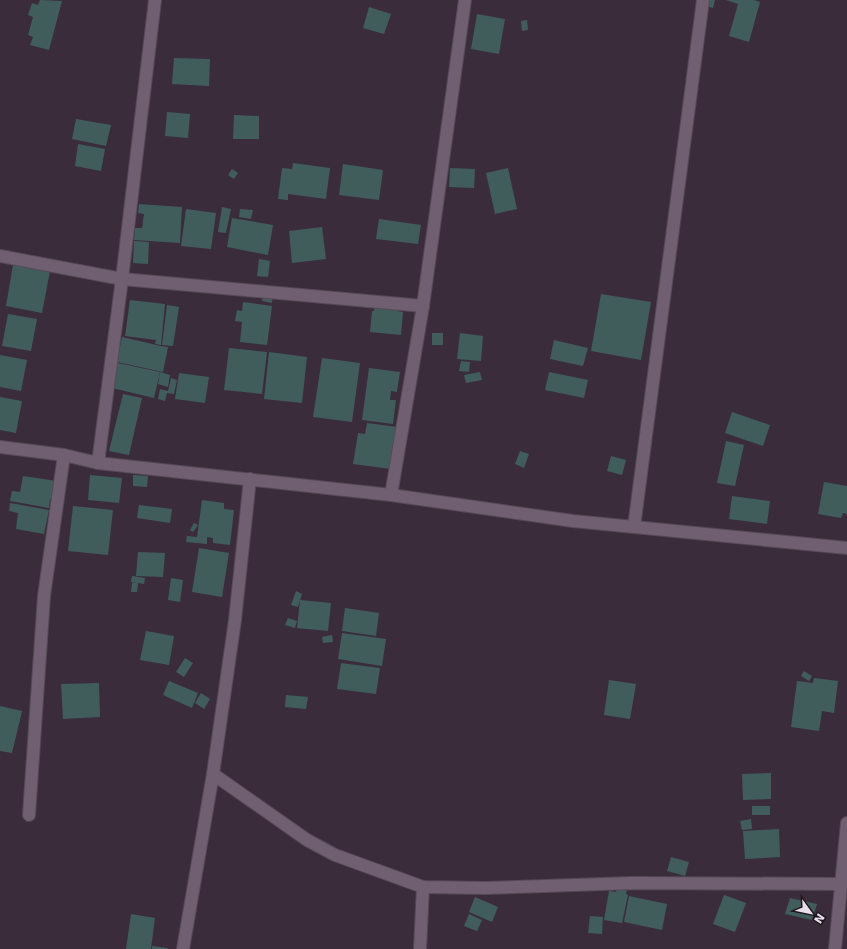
<svg xmlns="http://www.w3.org/2000/svg" width="847" height="949" viewBox="0 0 847 949" font-family="'DejaVu Sans',sans-serif">
<style>
.building{fill:#405d5c}
.lines{fill:none;stroke-linecap:round;stroke-linejoin:round}
.street-casing{stroke:#564956;stroke-width:14}
.street{stroke:#705f71;stroke-width:12}
</style>
<rect width="100%" height="100%" fill="#3b2c3c"/>
<!-- building -->
<g class="building">
<polygon points="40,0 62,1 49,50 30,45 33,37 28,35 33,17 28,15 32,3 38,5"/>
<polygon points="705,0 715,0 713,8 704,6"/>
<polygon points="726,0 754,0 760,2 749,42 729,36 738,4"/>
<polygon points="369,7 391,14 384,34 363,28"/>
<polygon points="477,14 505,19 499,54 471,49"/>
<polygon points="527,20 528,30 522,31 521,21"/>
<polygon points="174,58 210,59 209,86 172,84"/>
<polygon points="167,112 190,114 188,138 165,136"/>
<polygon points="234,115 259,116 259,139 233,139"/>
<polygon points="76,119 111,125 106,146 72,139"/>
<polygon points="78,144 105,149 101,171 75,166"/>
<polygon points="293,163 330,168 326,199 288,194 288,200 278,199 282,168 292,169"/>
<polygon points="343,164 383,170 379,200 339,195"/>
<polygon points="450,168 475,169 474,188 449,187"/>
<polygon points="508,168 517,209 495,214 486,173"/>
<polygon points="232,169 238,173 234,179 228,175"/>
<polygon points="139,204 182,207 180,243 134,240 135,228 142,228 144,214 138,213"/>
<polygon points="222,207 231,209 226,233 218,232"/>
<polygon points="186,209 216,213 211,249 181,246"/>
<polygon points="240,209 253,210 251,219 239,217"/>
<polygon points="232,218 273,225 268,255 227,247"/>
<polygon points="379,219 421,225 418,244 376,239"/>
<polygon points="322,227 326,259 292,263 289,231"/>
<polygon points="134,241 149,242 148,264 133,263"/>
<polygon points="259,259 270,261 268,277 257,276"/>
<polygon points="13,265 50,271 42,313 6,306"/>
<polygon points="263,292 273,294 272,303 262,301"/>
<polygon points="601,294 651,302 641,360 591,351"/>
<polygon points="130,300 165,304 161,345 155,344 156,340 125,336"/>
<polygon points="243,302 272,306 267,345 240,342 242,322 235,321 237,310 242,311"/>
<polygon points="375,304 398,306 398,311 403,312 401,335 370,332 372,311 374,311"/>
<polygon points="167,305 179,307 173,346 162,345"/>
<polygon points="8,314 37,319 31,351 2,346"/>
<rect x="432" y="333" width="11" height="12"/>
<polygon points="460,333 483,336 481,361 457,359"/>
<polygon points="122,337 161,346 161,348 161,346 168,347 163,372 117,362"/>
<polygon points="554,340 588,348 583,366 550,359"/>
<polygon points="229,348 267,352 262,394 224,390"/>
<polygon points="269,352 307,357 302,403 264,399"/>
<polygon points="0,355 27,360 21,391 0,387"/>
<polygon points="322,358 360,363 352,422 313,417"/>
<polygon points="461,361 470,362 469,372 459,371"/>
<polygon points="118,363 160,372 154,398 112,388"/>
<polygon points="369,368 400,372 397,392 391,391 390,400 396,400 393,424 362,420"/>
<polygon points="160,372 170,375 168,387 158,384"/>
<polygon points="480,372 482,380 466,383 464,375"/>
<polygon points="549,372 588,380 584,398 545,390"/>
<polygon points="179,373 209,377 205,403 175,399"/>
<polygon points="171,378 177,380 174,394 167,393 165,401 158,399 160,389 168,391"/>
<polygon points="123,394 142,398 129,455 109,451"/>
<polygon points="0,397 22,401 16,433 0,430"/>
<polygon points="732,412 770,425 763,446 725,433"/>
<polygon points="367,423 397,427 391,469 353,464 358,433 365,434"/>
<polygon points="726,441 744,445 735,486 717,483"/>
<polygon points="520,451 529,454 524,468 515,464"/>
<polygon points="611,456 626,460 622,475 607,471"/>
<polygon points="90,475 122,478 119,503 88,500"/>
<polygon points="133,475 148,476 147,487 133,486"/>
<polygon points="23,476 57,481 54,499 50,499 49,508 10,501 12,491 20,492"/>
<polygon points="824,482 847,486 847,514 843,513 841,518 818,514"/>
<polygon points="732,496 770,501 767,524 729,519"/>
<polygon points="202,500 224,503 224,509 234,510 230,545 213,543 213,538 207,537 207,544 186,542 187,536 197,537"/>
<polygon points="10,503 49,510 44,534 16,529 18,513 9,511"/>
<polygon points="139,505 172,509 170,523 137,518"/>
<polygon points="73,506 113,510 108,555 68,551"/>
<polygon points="194,523 198,525 193,532 190,530"/>
<polygon points="199,548 229,553 222,597 192,592"/>
<polygon points="138,552 165,553 163,577 136,576"/>
<polygon points="132,576 145,578 144,584 138,583 137,592 131,592 132,583 137,583 131,582"/>
<polygon points="171,578 183,580 180,602 168,600"/>
<polygon points="296,591 302,594 298,607 291,605"/>
<polygon points="300,600 331,603 328,631 297,628"/>
<polygon points="345,608 379,613 376,636 342,631"/>
<polygon points="288,618 297,621 295,628 285,625"/>
<polygon points="146,631 174,636 169,665 140,660"/>
<polygon points="342,633 386,639 382,666 338,659"/>
<polygon points="332,635 333,642 323,643 322,637"/>
<polygon points="185,658 193,663 184,677 176,672"/>
<polygon points="341,663 380,668 376,694 337,689"/>
<polygon points="804,671 812,676 809,681 801,676"/>
<polygon points="814,678 838,681 834,713 822,711 819,731 791,727 797,681 813,683"/>
<polygon points="609,680 636,684 630,719 604,715"/>
<polygon points="169,681 198,693 192,708 163,695"/>
<polygon points="99,683 100,717 63,719 61,684"/>
<polygon points="201,693 210,699 204,709 195,703"/>
<polygon points="286,695 308,697 306,709 285,707"/>
<polygon points="0,706 22,711 12,753 0,751"/>
<polygon points="771,773 771,799 743,800 742,774"/>
<rect x="752" y="806" width="18" height="9"/>
<polygon points="751,819 752,829 742,830 740,821"/>
<polygon points="779,829 780,857 745,859 743,831"/>
<polygon points="671,857 689,862 685,876 667,871"/>
<polygon points="618,886 627,888 626,894 628,895 622,923 604,920 609,891 616,892"/>
<polygon points="724,895 746,903 735,932 713,924"/>
<polygon points="629,896 667,904 662,930 624,922"/>
<polygon points="475,897 498,907 492,922 469,912"/>
<polygon points="790,898 817,904 812,920 785,914"/>
<polygon points="131,914 155,918 151,949 126,949"/>
<polygon points="469,914 482,920 477,931 464,926"/>
<polygon points="590,916 603,917 602,934 588,933"/>
<polygon points="152,946 168,948 167,949 152,949"/>
</g>
<g class="lines">
<defs>
<g id="street">
<polyline points="0,256 122,279 423,306 391,495"/>
<polyline points="423,306 465,0"/>
<polyline points="0,447 64,455 98,463 391,495 573,521 847,548"/>
<polyline points="98,463 122,279 155,0"/>
<polyline points="250,479 235,620 213,774 307,840 335,855 423,887 485,888 632,883 842,884"/>
<polyline points="634,527 703,0"/>
<polyline points="29,815 44,596 64,455"/>
<polyline points="183,949 213,774"/>
<polyline points="420,949 423,887"/>
<polyline points="835,949 847,823"/>
</g>
</defs>
<!-- street casing -->
<use href="#street" class="street-casing"/>
<!-- street -->
<use href="#street" class="street"/>
</g>
<!-- north arrow -->
<g transform="translate(811 913) rotate(123)" stroke="#1e171e" stroke-width="3" paint-order="stroke">
<path d="M0-3L7 15L0 10L-7 15Z" fill="#e9dfea"/>
<text y="-6" font-size="11" font-weight="bold" text-anchor="middle" fill="#e9dfea">N</text>
</g>
</svg>
